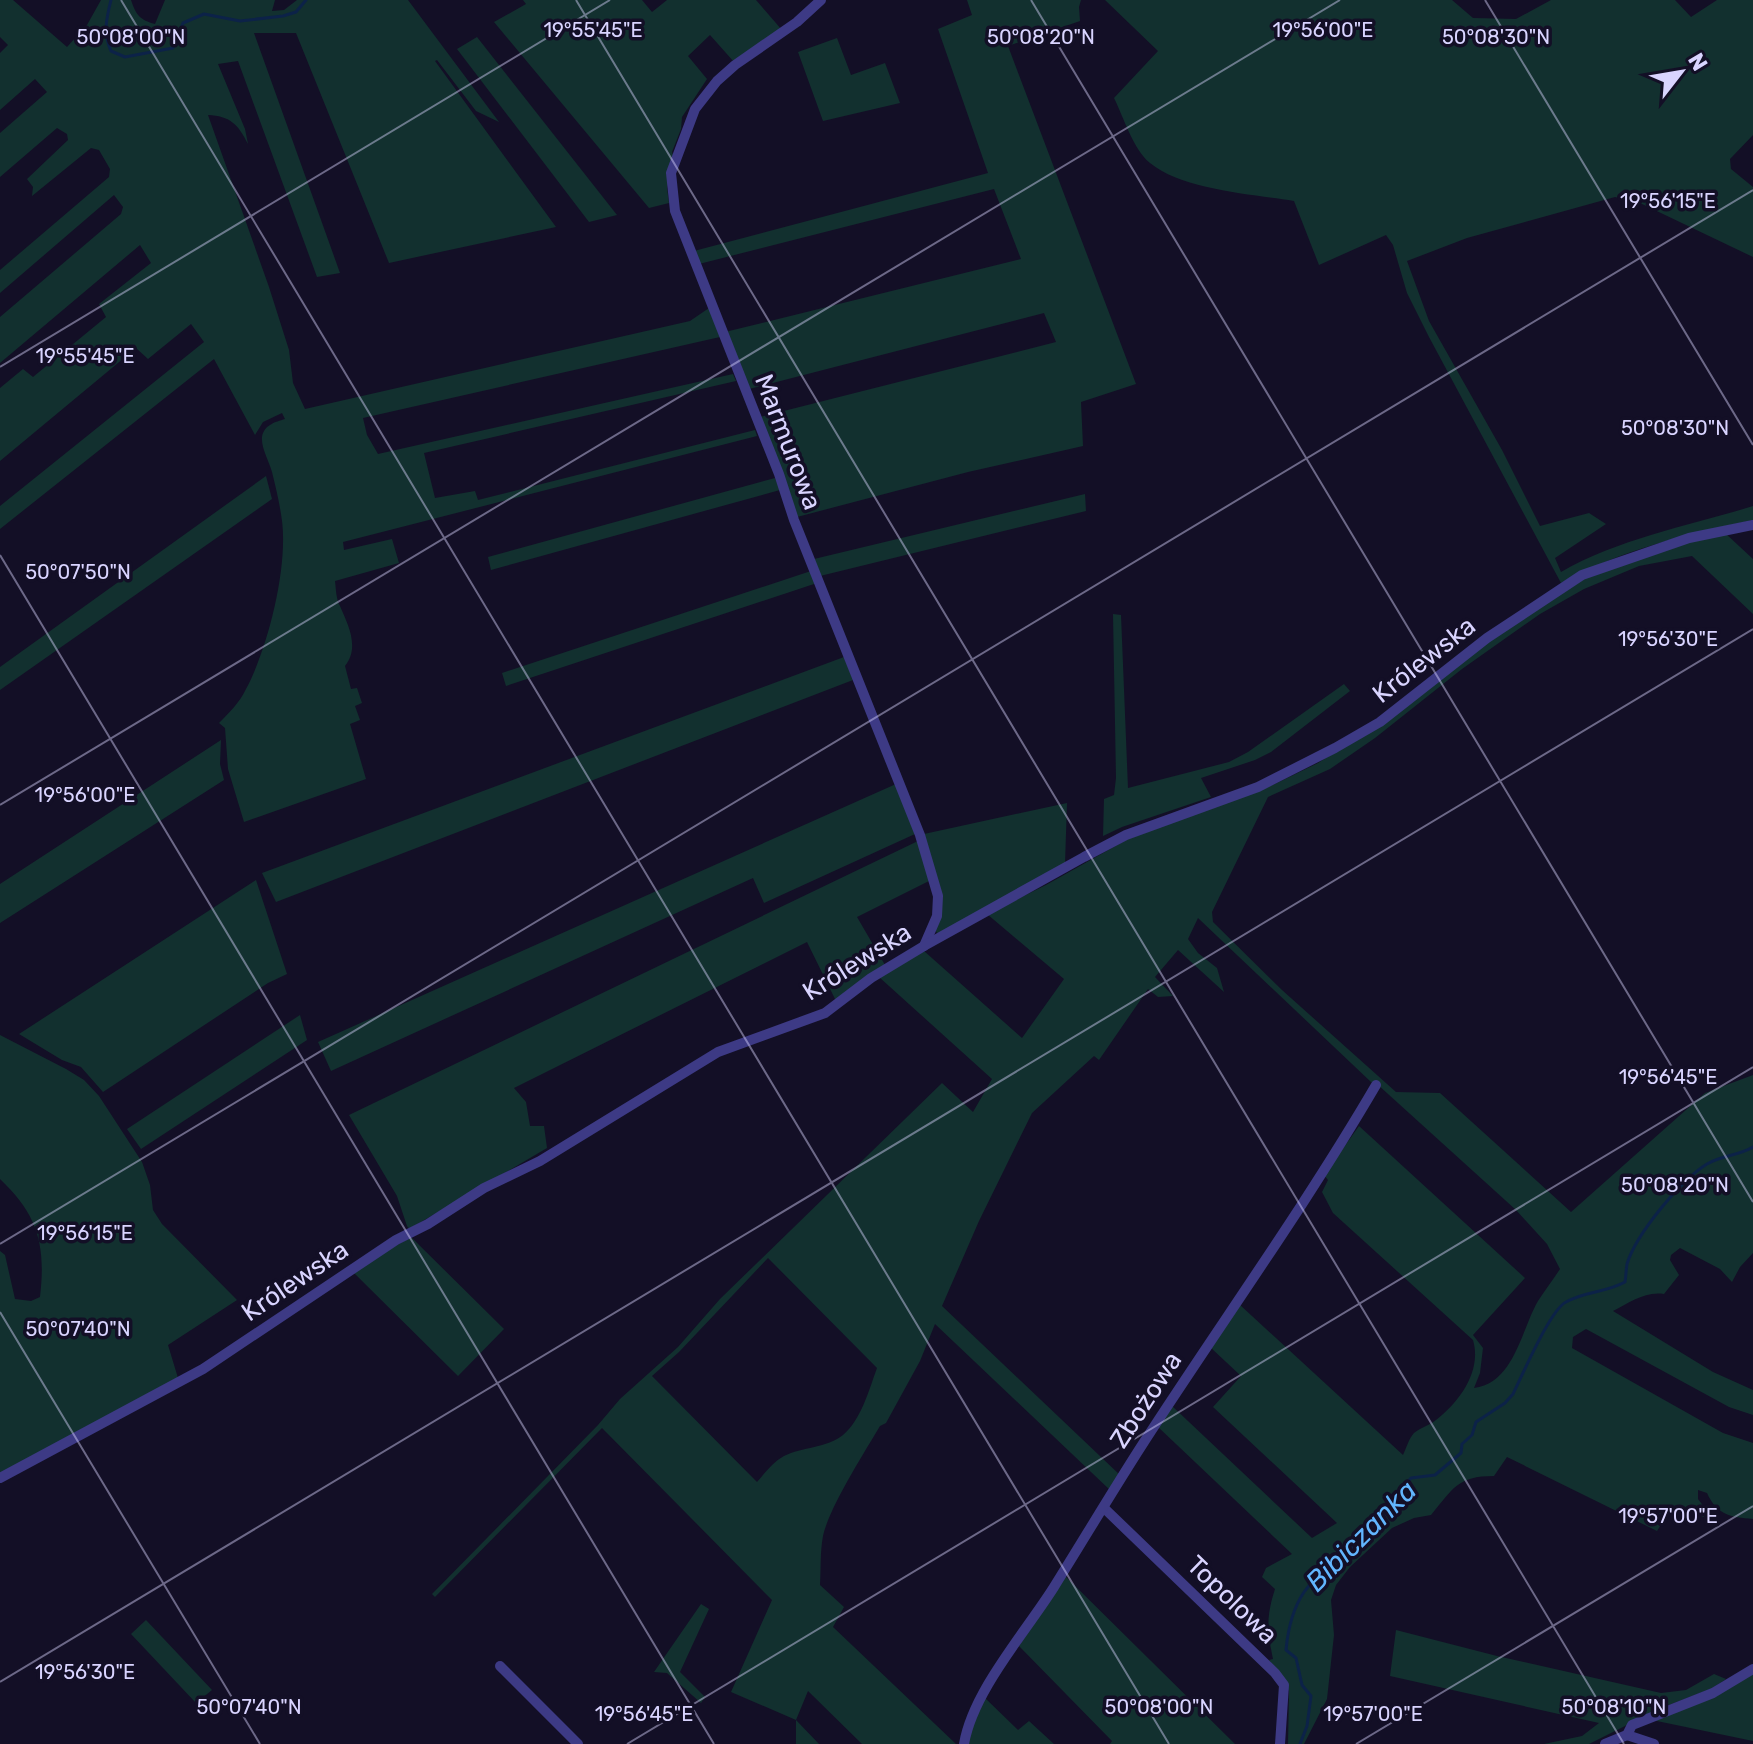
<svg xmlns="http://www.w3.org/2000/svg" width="1753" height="1744" viewBox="0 0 1753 1744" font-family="Rubik,sans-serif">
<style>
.green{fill:#12302f;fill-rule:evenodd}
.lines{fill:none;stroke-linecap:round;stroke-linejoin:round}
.stream{stroke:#0c2248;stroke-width:3}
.minor{stroke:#3d3a85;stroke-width:10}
.ticks{fill:none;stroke:#d9d4ff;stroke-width:2;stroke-opacity:0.45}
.labels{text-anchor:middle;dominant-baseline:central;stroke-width:7;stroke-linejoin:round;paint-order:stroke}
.street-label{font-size:26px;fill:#d9d4ff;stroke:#130f26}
.water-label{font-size:28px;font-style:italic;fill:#62b6ff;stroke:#130f26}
.ticks-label{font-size:20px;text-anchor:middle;fill:#d9d4ff;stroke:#130f26;stroke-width:7;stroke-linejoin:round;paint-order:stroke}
</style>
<rect width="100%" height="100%" fill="#130f26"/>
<!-- green -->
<g class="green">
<path d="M0,0H13L67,47L87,25L101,0H131C136,15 140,20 155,24L165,0H275L272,11L284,10L297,0H408L499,122L476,111L437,60L435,61L556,227L389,263L296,33H254L340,273L317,277L238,61L218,64L245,129L248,144C238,124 230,116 208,115L269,287L289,350L293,383L305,409L690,321L709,308L720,337L363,418L367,435L378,454L733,374L736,381L424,453L435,498L475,491L478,500L755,430L757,436L343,542L344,550L392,539L399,563L335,581C336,589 336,599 340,606C348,625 360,647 345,666L351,689L357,688L362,703L355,706L360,720L350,724L366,779L244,822L228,769L225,728L219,723C229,713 240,702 246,689C268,648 288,568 282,521C280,505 276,488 272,472C269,461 261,448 262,437C264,425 275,422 285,419L282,413L263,422L255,435L214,359L0,529V506L204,342L191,324L148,359L136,348L0,461V388L23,369L33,377L106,317L99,304L151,263L140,245L0,363V317L121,214L123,207L114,195L0,293V270L109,177L110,169L99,150L91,148L32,196L33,187L27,179L68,140L67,134L57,128L0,177V133L47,92L35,79L0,110V53L8,45L0,37Z"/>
<polygon points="523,0 642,0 652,12 667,0 756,0 782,30 734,62 710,35 688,56 707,79 682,117 681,129 672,152 674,157 667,188 669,203 649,208 494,22 526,4"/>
<polygon points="967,0 1081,0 1079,7 1080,21 1008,46 1136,384 1081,402 1083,446 968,472 797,517 760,417 1056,342 1044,313 749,389 725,332 1021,259 994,189 699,264 694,251 988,173 938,29 972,15"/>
<path d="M1105,0H1452L1473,18L1516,19L1551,0H1675L1691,17L1717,0H1753V135L1730,159L1731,169L1753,187V257L1640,203L1615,197L1467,238L1407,261L1429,321L1502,450L1540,526L1589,513L1606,524L1555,558L1561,572C1620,538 1689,526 1753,506V520C1687,534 1621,550 1561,583L1429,337L1407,293L1393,245L1386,235L1319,265L1294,201C1252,194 1183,190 1150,163C1133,149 1124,118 1114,98L1158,51Z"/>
<polygon points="477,37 617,215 589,222 457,49"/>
<polygon points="837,38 851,75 885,63 900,103 823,121 798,52"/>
<polygon points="266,476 272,499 0,690 0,667"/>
<polygon points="775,478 780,490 491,570 488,557"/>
<polygon points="1085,494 1086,511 820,576 814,559"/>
<path d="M1725,533L1753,559V614L1692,556L1639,566L1584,589L1540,614L1462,669L1375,738L1330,769L1268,797L1212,912L1213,922L1282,990L1396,1092L1440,1093L1571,1212L1705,1093L1753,1075V1253L1740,1267L1732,1282L1720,1269L1680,1248L1671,1255L1670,1260L1679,1275L1664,1294C1645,1291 1629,1303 1613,1311L1713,1372L1753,1390V1415L1729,1407L1586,1329L1573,1337L1572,1348L1723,1433L1753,1443V1519C1730,1517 1717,1515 1707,1493L1698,1490V1499L1714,1520L1672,1507L1657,1531L1507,1457L1494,1476C1457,1476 1453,1489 1431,1515L1414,1518L1392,1528L1350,1567L1336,1585L1331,1600L1334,1635L1327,1699L1304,1744H1288L1289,1691L1269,1660L1273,1659C1267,1630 1266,1617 1275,1589L1262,1577L1266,1568L1292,1554L1157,1426L1171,1405L1312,1538L1337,1523L1213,1407L1241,1376L1210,1347L1239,1304L1403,1455C1406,1449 1409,1438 1414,1433C1420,1428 1430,1425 1436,1420C1460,1401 1482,1371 1473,1340L1333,1213L1322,1192L1328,1180L1324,1175L1359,1126L1525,1278L1473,1335L1483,1348L1480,1373L1474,1388C1514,1384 1522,1328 1538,1301C1545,1290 1553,1280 1560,1269L1547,1244L1516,1210L1377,1084L1371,1082L1198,918L1188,939L1198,953L1217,968L1224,992L1178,950L1155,977L1173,996L1158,997L1148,989L1099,1060L1094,1056L1032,1113L979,1221L942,1306L1121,1476L1111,1491L935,1324L920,1361L886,1423L880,1426C864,1453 829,1508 823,1536C820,1552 821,1569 820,1585L844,1607L833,1627L956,1744H862L808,1691L796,1720L819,1744H796V1720L731,1692L772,1600L602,1428L435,1597L432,1594L598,1425L620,1399L678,1347L720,1299L942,1083L973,1112L992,1079L879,977L924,951L1022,1038L1064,979L987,914L1046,885L1128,839L1275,784L1318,763L1386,719L1486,641L1583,577L1689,540ZM768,1258L877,1368C869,1390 861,1420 843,1435C827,1448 802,1447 784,1456C773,1462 765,1473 757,1482L652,1376L679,1352Z"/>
<polygon points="811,571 817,583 506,686 502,673"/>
<polygon points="1113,614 1121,615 1128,788 1229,762 1248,752 1344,684 1350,691 1271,752 1255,760 1201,778 1211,797 1122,827 1103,836 1104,799 1114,795 1116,778"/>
<polygon points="844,657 853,680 276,902 262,873"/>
<polygon points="221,740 220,764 224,780 0,923 0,884"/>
<polygon points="896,784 915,834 764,903 753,878 331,1071 318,1042"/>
<polygon points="1067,803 1065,864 938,934 934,929 940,915 924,834"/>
<polygon points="918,841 929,881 857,917 885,965 836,1001 807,942 514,1088 526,1102 530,1126 544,1126 547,1148 409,1229 407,1226 397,1196 349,1115"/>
<polygon points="256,880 287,974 268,983 103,1092 81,1067 62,1060 19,1034"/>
<polygon points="300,1015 307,1040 141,1149 127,1129"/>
<path d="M0,1035L66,1069L84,1080L99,1096L142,1162L150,1185L153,1210L162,1224L237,1300L168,1345L178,1378L0,1475V1251L5,1255L15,1299L31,1301L40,1297C46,1245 38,1215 0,1179Z"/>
<polygon points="411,1237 504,1329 458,1376 352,1271"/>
<polygon points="1065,1576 1235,1744 1110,1744 1112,1741 1019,1646"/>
<polygon points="701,1604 709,1609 680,1672 705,1697 701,1703 667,1673 654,1672"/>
<polygon points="146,1620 212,1690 196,1703 131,1634"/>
<polygon points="1396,1630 1497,1656 1661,1693 1686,1690 1714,1674 1726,1679 1713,1688 1661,1708 1589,1744 1544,1744 1582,1736 1599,1723 1390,1676"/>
<polygon points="1753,1672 1753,1741 1652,1720"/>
<polygon points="984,1697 1018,1730 1029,1721 1054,1744 966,1744"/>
</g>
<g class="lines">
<!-- stream -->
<g class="stream">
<path d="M111,0C106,20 103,33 111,51L125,57L173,48L183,23L204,14L240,21L283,16L296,12L306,0"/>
<path d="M1300,1744L1307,1726L1311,1696L1302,1685L1296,1658L1286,1650C1293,1573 1332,1573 1378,1524C1390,1510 1398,1492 1411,1478L1435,1475L1461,1453L1462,1444L1472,1435L1476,1422L1505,1403L1513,1394C1522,1376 1550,1310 1566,1302C1585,1291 1605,1293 1625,1282C1626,1276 1626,1270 1627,1264C1636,1234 1681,1180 1707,1164C1722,1155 1738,1156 1753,1147"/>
</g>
<!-- minor -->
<g class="minor">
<polyline points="821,0 797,22 735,65 717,81 695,109 671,173 675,211 779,474 794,520 920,835 938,896 937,916 924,946"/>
<polyline points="0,1478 203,1369 396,1240 428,1224 484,1188 540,1161 718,1052 825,1013 871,978 924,946 1084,857 1126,835 1258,787 1335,748 1380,722 1487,638 1582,575 1689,538 1753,525"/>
<polyline points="1104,1508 1275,1673 1284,1685 1280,1744"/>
<polyline points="500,1666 578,1744"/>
<polyline points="1627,1735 1654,1744"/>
<path d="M964,1744C973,1691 1025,1633 1054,1587C1084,1539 1113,1490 1144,1442C1221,1323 1304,1208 1376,1085"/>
<polyline points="1605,1744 1627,1735 1632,1725 1713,1693 1753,1669"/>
</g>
</g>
<!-- ticks -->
<path class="ticks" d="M121,0L1169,1744M576,0L1624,1744M1031,0L1753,1202M1485,0L1753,445M0,367L610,0M0,555L714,1744M0,805L1340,0M0,1244L1753,190M0,1312L260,1744M0,1682L1753,629M627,1744L1753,1067M1356,1744L1753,1506"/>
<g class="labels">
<!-- street labels -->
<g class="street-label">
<text transform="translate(788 442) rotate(69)">Marmurowa</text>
<text transform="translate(1424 660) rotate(-38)">Królewska</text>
<text transform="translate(857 962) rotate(-32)">Królewska</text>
<text transform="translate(295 1281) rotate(-34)">Królewska</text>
<text transform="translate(1146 1400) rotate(-57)">Zbożowa</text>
<text transform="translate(1232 1600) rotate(44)">Topolowa</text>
</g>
<!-- water labels -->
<g class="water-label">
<text transform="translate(1361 1536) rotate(-45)">Bibiczanka</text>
</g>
</g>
<g class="ticks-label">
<text x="1323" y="37">19°56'00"E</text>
<text x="593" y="37">19°55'45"E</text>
<text x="1496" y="44">50°08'30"N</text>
<text x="131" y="44">50°08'00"N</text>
<text x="1041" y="44">50°08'20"N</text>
<text x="1668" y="208">19°56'15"E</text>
<text x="85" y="363">19°55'45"E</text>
<text x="1675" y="435">50°08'30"N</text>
<text x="78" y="579">50°07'50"N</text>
<text x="1668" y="646">19°56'30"E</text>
<text x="85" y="802">19°56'00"E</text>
<text x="1668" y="1084">19°56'45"E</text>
<text x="1675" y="1192">50°08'20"N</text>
<text x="85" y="1240">19°56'15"E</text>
<text x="78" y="1336">50°07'40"N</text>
<text x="1668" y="1523">19°57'00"E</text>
<text x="85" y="1679">19°56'30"E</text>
<text x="249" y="1714">50°07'40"N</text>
<text x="1159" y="1714">50°08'00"N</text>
<text x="1614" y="1714">50°08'10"N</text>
<text x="644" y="1721">19°56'45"E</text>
<text x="1373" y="1721">19°57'00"E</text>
</g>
<!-- north arrow -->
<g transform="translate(1681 72) rotate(59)" stroke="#130f26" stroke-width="6" paint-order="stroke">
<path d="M0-6L14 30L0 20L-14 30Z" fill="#d9d4ff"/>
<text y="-12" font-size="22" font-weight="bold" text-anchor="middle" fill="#d9d4ff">N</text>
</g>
</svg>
